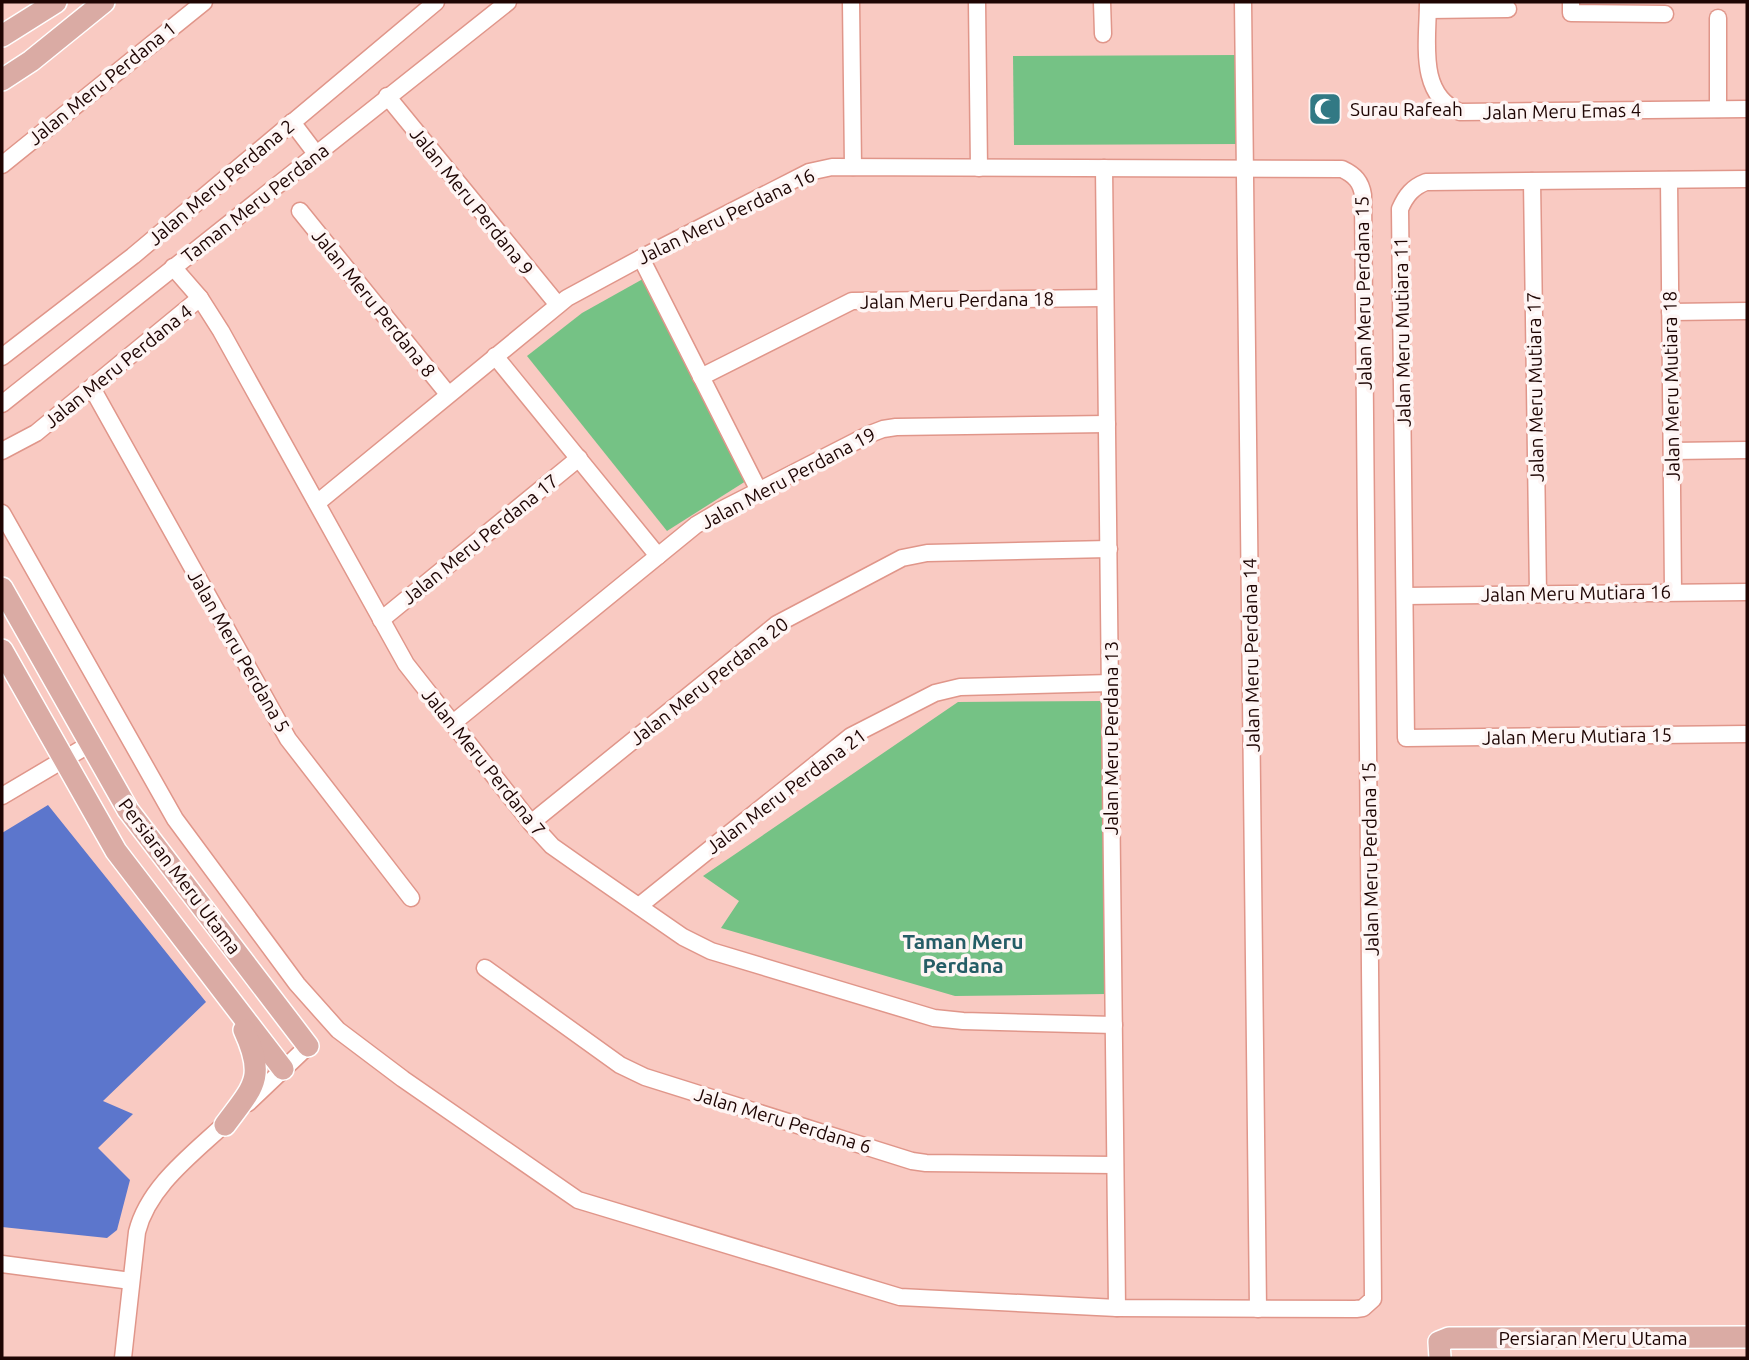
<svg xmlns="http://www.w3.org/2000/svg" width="1749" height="1360" viewBox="0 0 1749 1360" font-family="Ubuntu,sans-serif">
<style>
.green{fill:#75c285}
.water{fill:#5c76cc}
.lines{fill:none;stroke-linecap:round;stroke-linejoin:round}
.minor-casing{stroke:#e0968a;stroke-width:19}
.major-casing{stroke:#fff;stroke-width:24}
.minor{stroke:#fff;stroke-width:16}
.major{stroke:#daaba4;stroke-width:21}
.labels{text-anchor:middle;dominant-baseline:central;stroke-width:7;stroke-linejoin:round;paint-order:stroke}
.street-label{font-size:19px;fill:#1e0503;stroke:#fef5f4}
.poi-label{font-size:19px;fill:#1e0503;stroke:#fef5f4;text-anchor:start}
.neighbourhood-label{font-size:21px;font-weight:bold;fill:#255d66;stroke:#fef5f4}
</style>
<rect width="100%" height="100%" fill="#f9cac2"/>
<!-- green -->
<g class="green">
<polygon points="1236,55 1237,144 1014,145 1013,56"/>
<polygon points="650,275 746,481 667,531 527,356 582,313"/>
<polygon points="1105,701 1105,994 955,996 721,928 739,901 703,876 958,702"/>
</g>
<!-- water -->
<polygon class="water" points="48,805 206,1002 103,1101 133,1114 98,1148 130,1180 117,1230 107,1238 2,1227 2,833"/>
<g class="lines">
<defs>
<g id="minor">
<polyline points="851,2 853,167"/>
<polyline points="977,2 979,168"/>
<polyline points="1102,2 1103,34"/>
<polyline points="1243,2 1258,1309"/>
<path d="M1428,2C1428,40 1417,95 1460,112L1747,109"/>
<polyline points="1571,2 1571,13 1665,14"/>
<polyline points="1428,10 1508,9"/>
<polyline points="1718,18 1718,109"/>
<polyline points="387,96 558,305"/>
<polyline points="292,122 317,155"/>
<polyline points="2,165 204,2"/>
<polyline points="1104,168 1117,1308"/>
<path d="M1747,179L1426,182C1413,187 1406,195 1400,209L1406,738L1747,734"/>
<polyline points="1669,180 1673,591"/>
<polyline points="1532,181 1538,594"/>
<polyline points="300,211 448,394"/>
<polyline points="641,258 759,491"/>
<polyline points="173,267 200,298 221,331 406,664 531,823 552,846 579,865 683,937 711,951 934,1018 963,1021 1114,1025"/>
<polyline points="1670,312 1747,311"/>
<polyline points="495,356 658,556"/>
<polyline points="2,357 133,256 436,2"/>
<polyline points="701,377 852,301 1105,298"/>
<polyline points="92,388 288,739 411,898"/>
<polyline points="2,404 508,2"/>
<polyline points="2,451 36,433 200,298"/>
<polyline points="1672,451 1747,450"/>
<path d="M2,513L175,819L297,984L338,1030L403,1079L578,1200L900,1297L1117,1308L1356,1309L1363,1308L1373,1299L1363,195C1361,182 1355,175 1342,169L832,167L809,172L641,258L567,298L317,503"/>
<polyline points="1405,596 1747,592"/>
<polyline points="381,620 579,458"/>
<polyline points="453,723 696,525 723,509 870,434 883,429 896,427 1107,424"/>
<polyline points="2,796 90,744"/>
<polyline points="531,823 777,624 902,558 927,553 1109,549"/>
<polyline points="639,906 851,736 935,693 960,687 1111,683"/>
<polyline points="485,968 620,1065 645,1077 912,1161 926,1163 1115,1165"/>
<polyline points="248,1103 308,1046"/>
<polyline points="2,1264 131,1281"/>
<path d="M123,1358L137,1232C149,1184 197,1151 231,1118"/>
</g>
<g id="major">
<polyline points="2,36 56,2"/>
<polyline points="2,80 31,61 104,2"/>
<polyline points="2,588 128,810 308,1046"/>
<polyline points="2,650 116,851 283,1069"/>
<path d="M225,1125C254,1086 266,1078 244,1030"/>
<polyline points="1440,1358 1439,1342 1449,1338 1747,1337"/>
</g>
</defs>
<!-- minor casing -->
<use href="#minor" class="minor-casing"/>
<!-- major casing -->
<use href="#major" class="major-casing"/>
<!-- minor -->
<use href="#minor" class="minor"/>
<!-- major -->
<use href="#major" class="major"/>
</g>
<!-- icons -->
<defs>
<symbol id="mosque-square" viewBox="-11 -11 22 22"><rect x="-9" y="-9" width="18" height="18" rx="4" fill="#327984" stroke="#fef5f4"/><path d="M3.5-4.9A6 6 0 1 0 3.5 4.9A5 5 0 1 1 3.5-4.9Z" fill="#fff"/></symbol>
</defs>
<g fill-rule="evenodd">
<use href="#mosque-square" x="1306" y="90" width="38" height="38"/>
</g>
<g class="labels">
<!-- street labels -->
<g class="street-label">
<text transform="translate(102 83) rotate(-39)">Jalan Meru Perdana 1</text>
<text transform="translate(1562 111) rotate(-1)">Jalan Meru Emas 4</text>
<text transform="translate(221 182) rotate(-40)">Jalan Meru Perdana 2</text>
<text transform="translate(472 201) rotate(51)">Jalan Meru Perdana 9</text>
<text transform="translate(255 203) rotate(-38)">Taman Meru Perdana</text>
<text transform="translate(726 216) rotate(-26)">Jalan Meru Perdana 16</text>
<text transform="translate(1363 293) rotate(-91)">Jalan Meru Perdana 15</text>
<text transform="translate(957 300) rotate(-1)">Jalan Meru Perdana 18</text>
<text transform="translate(374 303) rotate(51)">Jalan Meru Perdana 8</text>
<text transform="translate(1402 332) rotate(-91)">Jalan Meru Mutiara 11</text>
<text transform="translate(118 366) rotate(-39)">Jalan Meru Perdana 4</text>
<text transform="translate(1671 386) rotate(-91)">Jalan Meru Mutiara 18</text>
<text transform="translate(1535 387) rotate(-91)">Jalan Meru Mutiara 17</text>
<text transform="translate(788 478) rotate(-28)">Jalan Meru Perdana 19</text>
<text transform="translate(480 539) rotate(-39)">Jalan Meru Perdana 17</text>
<text transform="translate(1576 593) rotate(-1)">Jalan Meru Mutiara 16</text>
<text transform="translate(239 651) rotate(60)">Jalan Meru Perdana 5</text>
<text transform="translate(1251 655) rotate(-91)">Jalan Meru Perdana 14</text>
<text transform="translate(709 681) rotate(-38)">Jalan Meru Perdana 20</text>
<text transform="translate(1577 736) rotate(-1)">Jalan Meru Mutiara 15</text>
<text transform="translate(1111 738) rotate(-90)">Jalan Meru Perdana 13</text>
<text transform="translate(484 762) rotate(51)">Jalan Meru Perdana 7</text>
<text transform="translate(786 791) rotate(-37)">Jalan Meru Perdana 21</text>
<text transform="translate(1370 859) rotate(-91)">Jalan Meru Perdana 15</text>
<text transform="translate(180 876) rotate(53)">Persiaran Meru Utama</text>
<text transform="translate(783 1120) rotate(17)">Jalan Meru Perdana 6</text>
<text x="1593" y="1338">Persiaran Meru Utama</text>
</g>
<!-- poi labels -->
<g class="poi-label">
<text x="1350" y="109">Surau Rafeah</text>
</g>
<!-- neighbourhood labels -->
<g class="neighbourhood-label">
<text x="963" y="941">Taman Meru<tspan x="963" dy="24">Perdana</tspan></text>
</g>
</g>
<!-- border -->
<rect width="1749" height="1360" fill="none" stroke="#1e0503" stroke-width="7"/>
</svg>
